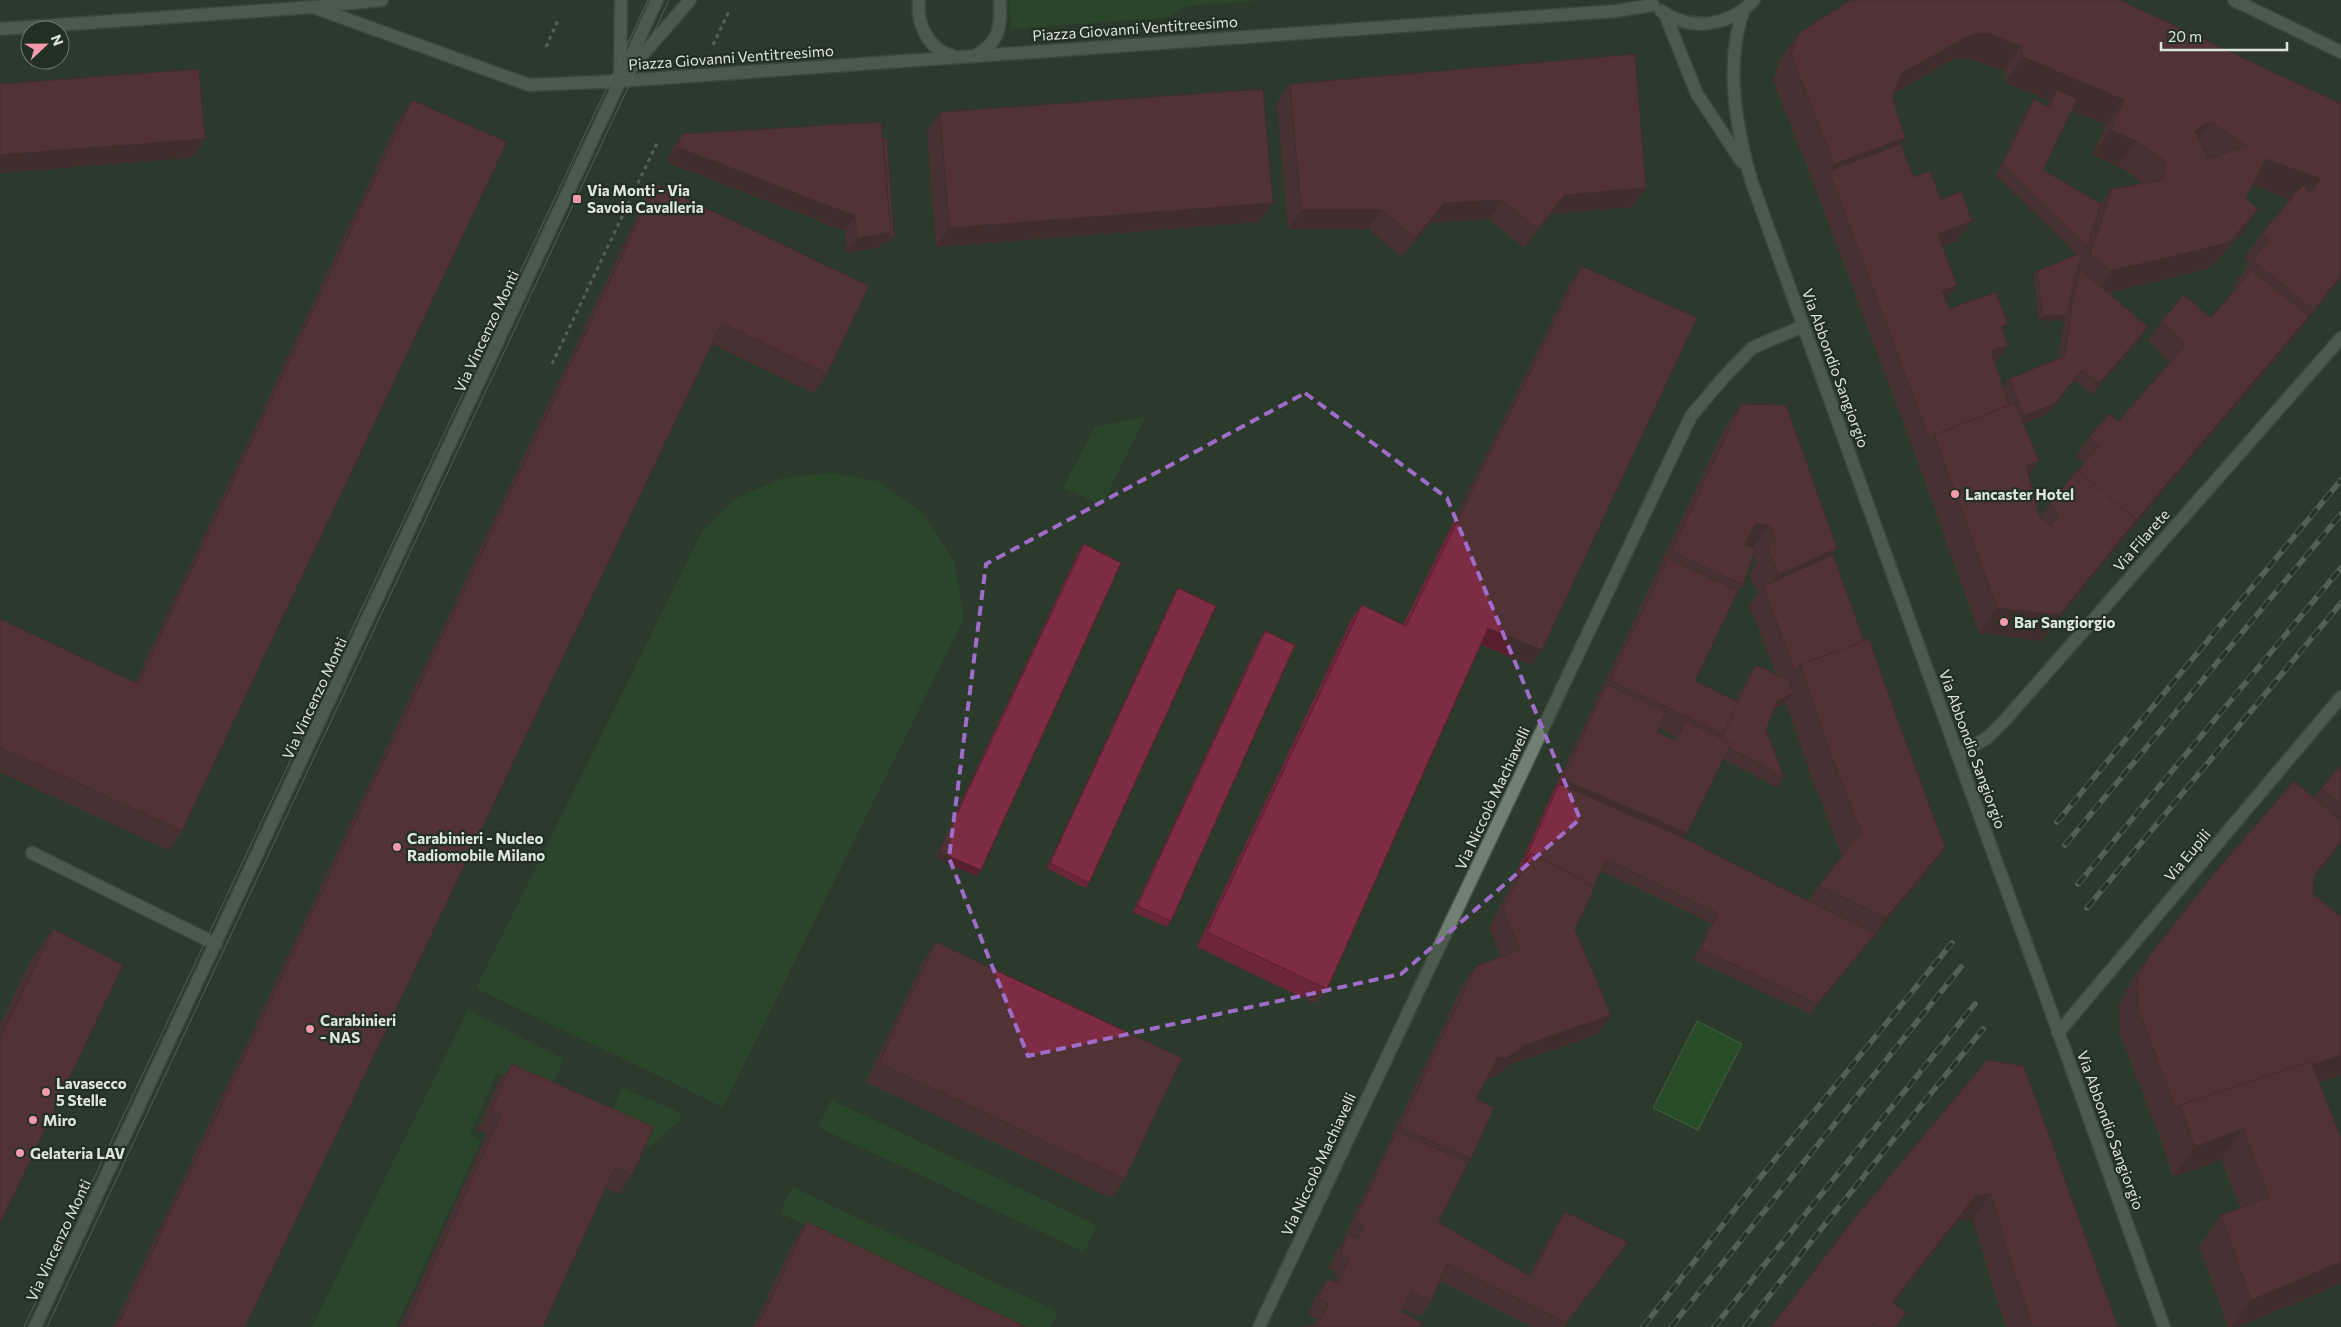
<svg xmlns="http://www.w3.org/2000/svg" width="2341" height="1327" viewBox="0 0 2341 1327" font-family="Commissioner,sans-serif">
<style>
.green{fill:#2a522a}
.water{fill:#266527;stroke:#5d8c5d}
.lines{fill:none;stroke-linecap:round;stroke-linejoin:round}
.minor-casing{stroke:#4c584c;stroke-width:15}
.path{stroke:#838f82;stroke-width:3;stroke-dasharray:4 4;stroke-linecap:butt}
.minor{stroke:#718070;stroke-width:12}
.tram{stroke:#838f82;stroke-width:1}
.rail-casing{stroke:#838f82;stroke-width:5.5}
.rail{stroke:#223022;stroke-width:4;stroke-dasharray:11;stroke-linecap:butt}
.minor-bridge-casing{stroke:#4c584c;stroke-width:15;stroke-linecap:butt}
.minor-bridge{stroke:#718070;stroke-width:12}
.wall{fill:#6c263a;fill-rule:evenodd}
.shaded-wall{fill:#581f2f}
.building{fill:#7e2c43;stroke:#581f2f;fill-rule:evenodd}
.marked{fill:none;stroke:#9d6dc9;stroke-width:4;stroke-dasharray:10 6;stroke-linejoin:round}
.poi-dot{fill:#f29aac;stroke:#223022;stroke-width:2}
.labels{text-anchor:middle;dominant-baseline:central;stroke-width:4.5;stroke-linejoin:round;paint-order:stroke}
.street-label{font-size:15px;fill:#dde6dc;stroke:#223022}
.poi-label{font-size:15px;font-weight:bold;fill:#dde6dc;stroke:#223022;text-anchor:start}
</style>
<rect width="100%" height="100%" fill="#2c3a2b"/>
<!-- green -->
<g class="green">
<polygon points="1009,0 1264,0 1185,6 1170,17 1011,29"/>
<polygon points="1145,417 1102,505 1063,488 1095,427"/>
<polygon points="829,473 878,481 924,514 955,563 964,618 723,1107 476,988 702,532 735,499 783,478"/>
<polygon points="468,1010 564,1059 548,1096 497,1072 470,1134 481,1141 396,1327 312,1327"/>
<polygon points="622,1088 679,1112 681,1119 648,1148 606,1128"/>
<polygon points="831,1100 1097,1225 1084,1252 818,1127"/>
<polygon points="792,1187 1058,1312 1050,1327 1020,1327 780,1213"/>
</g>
<!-- water -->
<polygon class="water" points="1697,1021 1742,1044 1698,1130 1653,1108"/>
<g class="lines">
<defs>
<g id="minor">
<path d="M919,0C916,24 929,50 953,56"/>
<polyline points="2234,0 2341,52"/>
<polyline points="313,7 529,85 620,81 1616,11 1653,5"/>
<path d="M1744,9C1724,63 1736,128 1752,183L1988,839"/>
<path d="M1661,11C1691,32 1730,26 1754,0"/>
<polyline points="1665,14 1697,94 1742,162"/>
<polyline points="0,29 313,7 382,0"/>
<path d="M975,56C1000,42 1001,27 1000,0"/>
<polyline points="626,67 657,0"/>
<polyline points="620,76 621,0"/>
<polyline points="1958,755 1987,738 2005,720 2341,338"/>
<polyline points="32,853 216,944"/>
<polyline points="2047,1000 2164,1327"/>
<polyline points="2058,1033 2341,697"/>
<polyline points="35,1327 620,81 690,0"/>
<polyline points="1259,1327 1691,416 1724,377 1752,348 1803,326"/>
</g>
</defs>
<!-- minor casing -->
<use href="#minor" class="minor-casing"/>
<!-- path -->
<g class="path">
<polyline points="713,45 729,11"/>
<polyline points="546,47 559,18"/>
<polyline points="552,364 658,141"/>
</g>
<!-- minor -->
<use href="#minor" class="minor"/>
<!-- tram -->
<g class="tram">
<polyline points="24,1327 648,0"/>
<polyline points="47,1327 669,0"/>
</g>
<defs>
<g id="rail">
<polyline points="2057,822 2341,480"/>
<polyline points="2065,845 2341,514"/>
<polyline points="2078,884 2341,568"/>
<polyline points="2087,908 2341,603"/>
<polyline points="1643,1327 1750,1190 1952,943"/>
<polyline points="1671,1327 1961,967"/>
<polyline points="1714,1327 1975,1004"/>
<polyline points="1745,1327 1813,1239 1983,1029"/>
</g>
</defs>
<!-- rail casing -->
<use href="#rail" class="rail-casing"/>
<!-- rail -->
<use href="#rail" class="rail"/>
<defs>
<polyline id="minor-bridge" points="1988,839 2047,1000"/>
</defs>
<!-- minor-bridge casing -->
<use href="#minor-bridge" class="minor-bridge-casing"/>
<!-- minor-bridge -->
<use href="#minor-bridge" class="minor-bridge"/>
</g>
<!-- wall -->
<g class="wall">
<path d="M1851,0L2341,104V278L2296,335L2118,545L2041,641L1979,633L1917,460L1816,190L1773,80L1781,58L1799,33ZM1954,59H1969L2004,71L2005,82L2050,101L2047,107L2034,99L2027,109L1996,175L2077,255L2037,271L2034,276L2039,320L2064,321L2059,359L2009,379L2003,388L1995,363L2008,345L2003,332L1949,309L1946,301L1957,285L1942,246L1958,240L1941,200L1913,177L1901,144L1892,96L1893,94ZM2071,110L2106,125L2093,155L2118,166L2143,183L2112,189L2101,204L2043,170ZM2252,185L2290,200L2262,233L2244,258L2249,263L2234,286L2237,288L2211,318L2161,322L2148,341L2170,362L2118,422L2089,437L2076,456L2084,464L2050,503L2040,517L2029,476L2024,424L2047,414L2075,380L2092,394L2141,338L2148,327L2108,293L2210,268L2241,235L2246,198Z"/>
<polygon points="1290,84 1646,188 1633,207 1551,214 1524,248 1489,219 1431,223 1402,257 1368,229 1288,229 1277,103"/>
<polygon points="412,100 182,831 169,850 0,772 0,619 135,683 399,119"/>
<polygon points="940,112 1260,222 936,247 927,131"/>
<polygon points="881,122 891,242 883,242 880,247 847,253 845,231 666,162 672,149 682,134"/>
<polygon points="656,184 827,374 814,393 712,344 245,1327 113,1327 643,203"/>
<polygon points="1582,266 1542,650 1531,665 1481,645 1327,989 1316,1004 1197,947 1351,620 1362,605 1403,625 1571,281"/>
<path d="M1741,404L1833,555L1864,641L1898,721L1945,847L1927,872L1810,1014L1694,960L1711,923L1601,871L1593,886L1575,929L1611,1015L1598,1034L1512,1064L1492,1078L1488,1077L1476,1099L1471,1159L1468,1163L1438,1222L1529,1276L1555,1227L1565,1212L1628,1242L1618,1257L1564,1327H1532L1440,1281L1431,1302L1420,1317L1403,1308L1402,1311L1420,1327H1304L1307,1324L1314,1327L1317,1319L1308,1314L1317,1294L1328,1279L1335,1282L1338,1274L1329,1269L1337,1250L1347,1237L1345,1236L1462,986L1476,966L1501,957L1489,928L1517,872L1552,794L1724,429ZM1753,555L1757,563L1749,574L1758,593L1749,605L1776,674L1756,665L1749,675L1736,701L1695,681L1738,591L1743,585ZM1786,703L1811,776L1842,856L1819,886L1808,901L1779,887L1684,838L1723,759L1777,787L1784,777L1766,730L1775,709ZM1659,728L1675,736L1674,740L1657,732Z"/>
<polygon points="1084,544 977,876 935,858 1080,549"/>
<polygon points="1178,588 1089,883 1085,888 1047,868 1175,593"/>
<polygon points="1265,631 1171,921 1167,927 1133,912 1261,637"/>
<polygon points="2341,765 2341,820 2324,806 2341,821 2341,842 2314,878 2313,894 2341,917 2341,1075 2319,1082 2341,1138 2239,1327 2228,1327 2199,1246 2221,1215 2240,1208 2221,1160 2173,1177 2159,1135 2120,1035 2119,1006 2131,982 2149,956 2314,798 2321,788"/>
<polygon points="53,929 0,1224 0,1024 31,960"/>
<polygon points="936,942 1125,1179 1112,1198 866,1082 923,961"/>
<polygon points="1987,1060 2118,1327 2006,1327 1993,1288 1973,1219 1958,1221 1893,1303 1897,1327 1771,1327"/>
<polygon points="512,1064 632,1175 619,1194 606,1188 543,1327 400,1327 487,1134 478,1130 498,1083"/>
<polygon points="807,1222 1026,1327 753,1327 794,1241"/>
</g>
<!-- shaded-wall -->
<g class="shaded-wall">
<polygon points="1987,33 2021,46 2004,71 1969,59 1954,59 1885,98 1902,73 1972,34"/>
<polygon points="2023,57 2124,100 2106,125 2052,102 2057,90 2050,101 2005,82"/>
<polygon points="2210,122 2192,147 2195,131"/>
<polygon points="2111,130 2136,141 2118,166 2093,155"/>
<polygon points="1905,138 1887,163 1829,171 1834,164"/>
<polygon points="205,139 192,158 0,173 0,155"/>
<polygon points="677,147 855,216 845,231 666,162"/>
<polygon points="2266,159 2321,179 2303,205 2249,184"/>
<polygon points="1646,188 1633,207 1551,214 1524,248 1537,229 1565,195"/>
<polygon points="1502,200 1489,219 1431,223 1402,257 1415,238 1444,203"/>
<polygon points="1273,203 1260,222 936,247 949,228"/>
<polygon points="1301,210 1382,210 1368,229 1288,229"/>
<polygon points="2258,210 2241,235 2210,268 2094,296 2111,271"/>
<polygon points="1972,221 1958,240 1924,253 1938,234"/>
<polygon points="891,232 894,237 891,242 883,242 880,247 847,253 857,238"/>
<polygon points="2341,275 2341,278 2296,335 2118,545 2041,641 1979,633 1997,608 2136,520 2309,316"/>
<polygon points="1957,285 1944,304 1942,291"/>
<polygon points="2043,315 2067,316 2064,321 2039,320"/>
<polygon points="2008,324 1995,343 2001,327"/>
<polygon points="2148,327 2141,338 2092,394 2099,383"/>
<polygon points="2008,345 1994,364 1991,351"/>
<polygon points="2082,370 2075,380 2047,414 2017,426 2024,416"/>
<polygon points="2039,461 2022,486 2026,466"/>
<polygon points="1756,523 1769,525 1751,550 1738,548"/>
<polygon points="1837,548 1820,574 1766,594 1779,575"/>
<polygon points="1488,628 1542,650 1531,665 1478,643"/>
<polygon points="1793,693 1786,703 1771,710 1778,700"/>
<polygon points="1563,779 1687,833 1677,848 1559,784"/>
<polygon points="2341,841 2341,842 2333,854 2296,901 2314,875"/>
<polygon points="1945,847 1927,872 1810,1014 1817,1004 1876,933 1886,918"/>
<polygon points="939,852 981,870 977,876 935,858"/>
<polygon points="1611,1015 1598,1034 1512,1064 1492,1078 1485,1076 1498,1057 1525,1045"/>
<polygon points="2341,1055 2341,1075 2188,1126 2181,1108"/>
<polygon points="2243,1129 2221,1160 2173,1177 2195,1147"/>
<polygon points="1991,1194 1973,1219 1958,1221 1874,1327 1892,1302 1976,1195"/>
<polygon points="1628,1242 1618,1257 1563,1327"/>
<polygon points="2341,1262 2341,1284 2239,1327 2232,1327 2251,1300"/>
</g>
<!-- building -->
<g class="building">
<path d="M1851,0H2120L2341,104V275L2314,310L2252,260L2269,240L2262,233L2303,185L2310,192L2321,179L2266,159L2246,198L2258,210L2228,243L2111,271L2090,254L2112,189L2162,180L2166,162L2136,141L2111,130L2124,100L2023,57L2021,46L1987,33L1972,34L1902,73L1892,96L1905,138L1834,164L1791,55L1799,33ZM2210,122L2247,146L2208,159L2195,131Z"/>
<polygon points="1635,54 1646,188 1565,195 1537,229 1502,200 1444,203 1415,238 1382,210 1301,210 1290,84"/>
<polygon points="199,69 205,139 0,155 0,84"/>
<polygon points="1263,89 1273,203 949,228 940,112"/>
<polygon points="2057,90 2077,99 2043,170 2101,204 2087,247 2003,164 2034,99 2049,108"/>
<polygon points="412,100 507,142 182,831 0,747 0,619 138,684"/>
<polygon points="881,122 891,232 857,238 855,216 677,147 682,134"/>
<polygon points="883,139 887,139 894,237 887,237 891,232"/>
<polygon points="1901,144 1913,177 1930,171 1941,200 1961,191 1972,221 1938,234 1957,285 1942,291 1949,309 1996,292 2008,324 2001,327 2008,345 1991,351 2009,405 1934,435 1930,441 1829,171"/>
<polygon points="656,184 869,286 827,374 722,323 245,1327 117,1327"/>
<polygon points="2083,252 2076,274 2067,316 2043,315 2037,271"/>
<polygon points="1582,266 1697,318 1542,650 1488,628 1327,989 1207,932 1362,605 1406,626"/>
<polygon points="2080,269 2148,327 2099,383 2082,370 2054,404 2024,416 2009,379 2065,356 2071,311"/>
<polygon points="2252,270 2309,316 2131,526 2136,520 2078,470 2099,446 2089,437 2109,414 2118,422 2186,344 2161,322 2184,295 2211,318"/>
<polygon points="2015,403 2039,461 2026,466 2040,517 2051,526 2059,515 2050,503 2078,470 2136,520 2059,615 1997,608 1934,435"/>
<polygon points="1741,404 1786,405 1837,548 1779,575 1767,548 1776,540 1769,525 1756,523 1745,544 1755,550 1743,585 1672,551"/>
<polygon points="1084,544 1121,563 981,870 939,852"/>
<polygon points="1833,555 1864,641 1800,665 1795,671 1763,586"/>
<polygon points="1668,558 1738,591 1695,681 1738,702 1723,734 1610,680"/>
<polygon points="1178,588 1216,606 1089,883 1050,863"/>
<polygon points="1265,631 1295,645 1171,921 1137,906"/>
<polygon points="1869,639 1898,721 1945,847 1886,918 1819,886 1861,832 1829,750 1800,665"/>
<polygon points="1756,665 1789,680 1793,693 1778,700 1766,730 1784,777 1729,748 1731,743 1720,738 1723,734 1738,702"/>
<polygon points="1607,684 1666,712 1657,732 1676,741 1686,721 1731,743 1687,833 1563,779"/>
<polygon points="2341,765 2341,804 2321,788"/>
<polygon points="2294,781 2341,821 2341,841 2314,875 2313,894 2341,917 2341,1055 2313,1065 2311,1061 2180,1105 2176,1110 2138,1009 2137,981 2149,956 2212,876"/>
<polygon points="1559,784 1684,838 1779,887 1876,933 1817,1004 1701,949 1718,913 1607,860 1593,886 1531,853 1524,862"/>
<polygon points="1531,853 1595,887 1575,929 1611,1015 1525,1045 1505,1059 1498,1057 1476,1099 1494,1108 1471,1159 1400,1127 1476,966 1520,950 1503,909"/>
<polygon points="53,929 123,965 0,1224 0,1038"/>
<polygon points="936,942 1182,1058 1125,1179 879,1063"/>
<polygon points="1987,1060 2024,1066 2118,1327 2033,1327 2011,1263 1991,1194 1976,1195 1892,1302 1906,1313 1896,1327 1879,1327 1874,1323 1871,1327 1771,1327 1854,1219"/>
<polygon points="2311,1061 2341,1138 2341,1262 2251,1300 2221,1215 2269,1197 2243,1129 2195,1147 2180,1105"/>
<polygon points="512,1064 654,1127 632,1175 615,1167 543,1327 405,1327 501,1115 491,1111"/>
<polygon points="1397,1131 1468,1163 1438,1222 1531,1277 1565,1212 1628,1242 1566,1323 1447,1264 1431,1302 1411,1291 1402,1311 1422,1323 1420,1327 1317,1327 1328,1304 1318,1299 1328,1279 1338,1283 1349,1259 1340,1254 1348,1235 1358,1239 1364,1225 1355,1221"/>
<polygon points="807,1222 1026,1327 758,1327"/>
<polygon points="1307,1324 1315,1327 1305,1327"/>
</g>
<!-- marked area -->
<path d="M0 0H2341V1327H0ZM1305,393L1447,498L1580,819L1401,974L1028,1056L949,858L986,564Z" fill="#2c3a2b" fill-opacity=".55" fill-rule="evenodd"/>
<path class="marked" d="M1305,393L1447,498L1580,819L1401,974L1028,1056L949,858L986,564Z"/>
<!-- markers -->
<g class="poi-dot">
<rect x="572" y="194" width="10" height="10" rx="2.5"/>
<circle cx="1955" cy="494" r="5"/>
<circle cx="2004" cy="622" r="5"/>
<circle cx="397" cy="847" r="5"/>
<circle cx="310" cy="1029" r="5"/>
<circle cx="46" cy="1092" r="5"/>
<circle cx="33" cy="1120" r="5"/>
<circle cx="20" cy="1153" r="5"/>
</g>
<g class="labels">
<!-- street labels -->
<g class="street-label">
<text transform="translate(1135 28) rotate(-4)">Piazza Giovanni Ventitreesimo</text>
<text transform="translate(731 57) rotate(-4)">Piazza Giovanni Ventitreesimo</text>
<text transform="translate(486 331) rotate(-65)">Via Vincenzo Monti</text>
<text transform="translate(1836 368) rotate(70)">Via Abbondio Sangiorgio</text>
<text transform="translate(2141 540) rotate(-49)">Via Filarete</text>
<text transform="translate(314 698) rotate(-65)">Via Vincenzo Monti</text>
<text transform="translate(1973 749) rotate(70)">Via Abbondio Sangiorgio</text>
<text transform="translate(1492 798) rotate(-65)">Via Niccolò Machiavelli</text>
<text transform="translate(2187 855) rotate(-50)">Via Eupili</text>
<text transform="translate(2111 1130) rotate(70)">Via Abbondio Sangiorgio</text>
<text transform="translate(1318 1164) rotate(-65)">Via Niccolò Machiavelli</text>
<text transform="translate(58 1240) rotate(-65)">Via Vincenzo Monti</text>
</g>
<!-- poi labels -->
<g class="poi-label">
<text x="587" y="190">Via Monti - Via<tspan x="587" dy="17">Savoia Cavalleria</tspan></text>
<text x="1965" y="494">Lancaster Hotel</text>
<text x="2014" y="622">Bar Sangiorgio</text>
<text x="407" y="838">Carabinieri - Nucleo<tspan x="407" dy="17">Radiomobile Milano</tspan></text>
<text x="320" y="1020">Carabinieri<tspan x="320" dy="17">- NAS</tspan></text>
<text x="56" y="1083">Lavasecco<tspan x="56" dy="17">5 Stelle</tspan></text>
<text x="43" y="1120">Miro</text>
<text x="30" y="1153">Gelateria LAV</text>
</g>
</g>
<!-- north arrow -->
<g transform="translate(45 45) rotate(68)"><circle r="24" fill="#223022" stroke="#6d796c"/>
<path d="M0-4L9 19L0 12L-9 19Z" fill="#f29aac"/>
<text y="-8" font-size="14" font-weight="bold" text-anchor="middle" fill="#dde6dc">N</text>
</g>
<!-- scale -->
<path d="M2161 42v8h126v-8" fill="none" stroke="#dde6dc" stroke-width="2.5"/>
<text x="2168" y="42" font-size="15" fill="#dde6dc" stroke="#223022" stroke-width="4" paint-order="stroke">20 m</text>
</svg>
